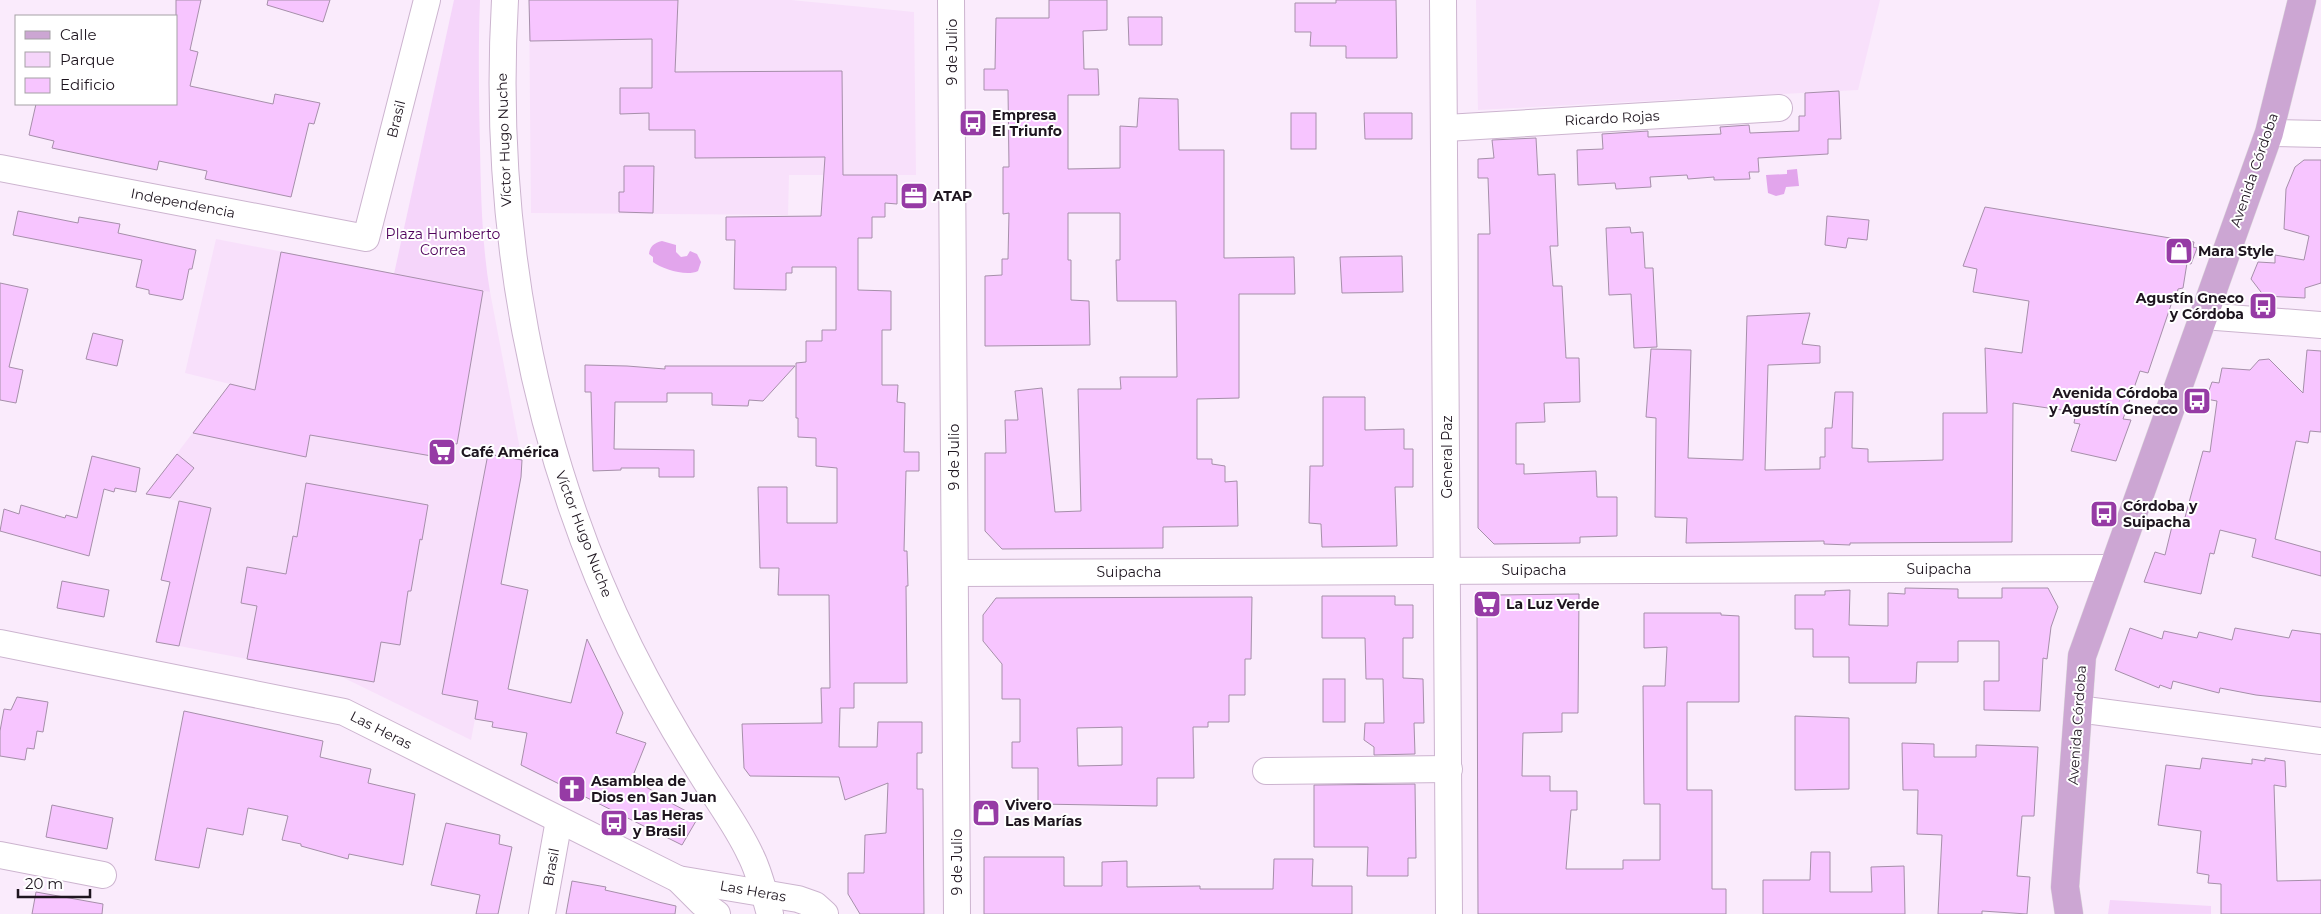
<svg xmlns="http://www.w3.org/2000/svg" width="2321" height="914" viewBox="0 0 2321 914" font-family="Montserrat,sans-serif">
<style>
.built{fill:#f8e0fb}
.green{fill:#f5d5fa}
.water{fill:#e2a5ec}
.building{fill:#f7c5ff;stroke:#a68faa;fill-rule:evenodd}
.lines{fill:none;stroke-linecap:round;stroke-linejoin:round}
.minor-casing{stroke:#ccb4cf;stroke-width:28}
.major-casing{stroke:#dbdadb;stroke-width:29}
.minor{stroke:#fff;stroke-width:26}
.major{stroke:#cca6d3;stroke-width:28}
.labels{text-anchor:middle;dominant-baseline:central;stroke-width:4;stroke-linejoin:round;paint-order:stroke}
.street-label{font-size:14px;fill:#1e151f;stroke:#fff}
.poi-label{font-size:14px;font-weight:bold;fill:#1e151f;stroke:#fff;text-anchor:start}
.park-label{font-size:14px;fill:#4f005b;stroke:#fff}
</style>
<rect width="100%" height="100%" fill="#faebfc"/>
<!-- built -->
<g class="built">
<polygon points="529,0 791,0 914,12 916,175 789,175 788,215 531,213"/>
<polygon points="1476,0 1880,0 1858,90 1478,110"/>
<polygon points="216,239 490,292 522,460 521,477 471,740 342,677 179,646 211,508 146,494 230,384 185,373"/>
</g>
<!-- green -->
<g class="green">
<path d="M454,0H480C478,50 479,99 480,148C481,197 482,245 490,292L394,274Z"/>
<polygon points="2110,900 2211,906 2211,914 2108,914"/>
</g>
<!-- water -->
<g class="water">
<polygon points="1797,169 1799,186 1786,187 1784,194 1776,196 1768,193 1766,175 1787,174 1787,170"/>
<path d="M662,241L676,245V252L681,257L687,256L690,251L697,254L701,262L698,271C687,277 662,269 653,262V257L649,254C650,246 654,243 662,241Z"/>
</g>
<!-- building -->
<g class="building">
<polygon points="176,0 201,0 190,50 198,52 190,86 273,104 275,94 320,103 314,124 309,123 291,197 205,179 207,171 159,161 157,170 52,148 54,141 29,135 36,104 176,104"/>
<polygon points="268,0 330,0 323,22 267,5"/>
<polygon points="529,0 678,0 675,72 842,71 843,175 897,175 897,204 885,203 885,217 872,217 872,238 858,238 858,290 891,291 891,330 882,330 882,385 898,385 897,402 905,403 904,452 919,452 919,471 906,471 904,551 907,551 908,586 906,586 907,683 854,683 854,708 840,708 839,747 877,747 878,722 922,722 922,753 917,753 917,789 923,789 924,914 860,914 848,894 848,873 864,873 865,835 886,833 888,783 845,800 839,777 750,776 744,768 742,724 822,723 821,688 830,688 829,595 778,595 779,568 760,568 758,487 787,487 787,523 837,523 837,468 816,466 816,438 798,437 798,418 796,418 796,363 806,362 806,341 822,341 822,330 836,330 836,267 792,267 792,273 786,273 786,290 734,289 735,240 726,240 726,217 821,216 825,157 695,158 695,130 649,130 649,113 620,114 620,88 652,88 652,39 530,41"/>
<polygon points="1049,0 1107,0 1107,30 1083,31 1084,69 1098,69 1099,95 1068,95 1068,169 1120,168 1120,126 1137,127 1139,98 1178,99 1179,150 1224,150 1224,258 1294,257 1295,294 1239,294 1239,398 1197,399 1197,459 1212,459 1212,464 1225,466 1225,482 1237,481 1238,526 1163,527 1163,548 1002,549 985,531 985,453 1006,453 1005,420 1018,420 1015,391 1042,388 1055,512 1081,511 1078,389 1121,389 1120,377 1177,377 1176,301 1117,301 1116,260 1120,260 1120,213 1068,213 1068,260 1071,260 1071,300 1089,301 1090,345 985,346 985,276 1002,275 1002,259 1008,259 1009,213 1003,214 1003,167 1009,167 1008,90 984,90 984,69 995,69 996,18 1049,18"/>
<polygon points="1336,0 1396,0 1397,58 1346,58 1346,46 1310,46 1311,32 1295,32 1295,3 1336,3"/>
<polygon points="1128,17 1162,17 1162,45 1129,45"/>
<polygon points="1839,91 1841,139 1828,139 1828,154 1758,158 1759,172 1749,172 1750,179 1714,180 1714,177 1688,179 1687,175 1650,177 1651,187 1616,189 1615,183 1578,185 1577,150 1603,149 1602,134 1648,131 1648,137 1721,134 1720,127 1749,125 1750,133 1799,131 1799,116 1805,116 1805,93"/>
<rect x="1291" y="113" width="25" height="36"/>
<polygon points="1364,113 1412,113 1412,139 1365,139"/>
<polygon points="1536,138 1538,175 1555,174 1558,246 1550,246 1553,286 1562,286 1566,358 1579,358 1580,402 1544,403 1545,422 1516,423 1516,464 1524,464 1524,474 1596,471 1597,497 1617,497 1617,536 1580,537 1580,543 1494,544 1478,528 1478,234 1490,234 1488,178 1478,178 1478,159 1494,158 1492,140"/>
<polygon points="2304,160 2321,160 2321,283 2305,288 2305,298 2264,296 2251,279 2258,262 2275,263 2275,255 2304,260 2309,236 2284,229 2286,189 2295,167"/>
<polygon points="624,166 654,166 653,213 619,212 619,192 624,192"/>
<polygon points="1985,207 2194,242 2193,247 2197,248 2191,264 2187,263 2183,288 2178,289 2177,294 2175,293 2148,373 2140,371 2123,419 2131,420 2116,461 2071,451 2080,424 2074,423 2076,412 2013,403 2012,542 1850,543 1850,545 1824,544 1824,541 1686,543 1687,518 1655,517 1656,418 1646,417 1651,349 1691,350 1688,458 1743,460 1747,316 1810,313 1802,344 1820,346 1820,363 1768,365 1765,470 1820,469 1820,457 1825,457 1825,428 1832,428 1835,392 1853,392 1852,448 1868,449 1868,462 1943,460 1943,413 1987,413 1985,348 2022,353 2029,301 1973,292 1977,269 1963,266"/>
<polygon points="18,211 78,223 79,217 120,224 118,233 196,250 192,269 189,269 183,299 181,300 149,294 149,290 136,287 142,260 13,235"/>
<polygon points="1827,216 1869,220 1867,240 1848,238 1846,248 1825,245"/>
<polygon points="1630,227 1631,233 1643,232 1645,268 1653,268 1657,347 1634,348 1631,294 1609,295 1606,228"/>
<polygon points="281,252 483,291 457,444 451,443 449,459 310,435 306,457 193,433 230,384 255,390"/>
<polygon points="1402,256 1403,292 1342,293 1340,257"/>
<polygon points="0,283 28,289 9,367 23,370 16,403 0,400"/>
<polygon points="93,333 123,340 117,366 86,359"/>
<polygon points="2307,350 2321,351 2321,432 2310,431 2308,443 2296,441 2275,539 2321,552 2321,576 2252,557 2256,539 2220,530 2214,554 2210,553 2201,594 2144,582 2155,552 2165,555 2174,518 2184,521 2203,451 2210,452 2217,401 2206,399 2212,382 2219,383 2222,368 2250,370 2259,360 2269,359 2303,393"/>
<polygon points="585,365 627,366 665,369 665,366 795,366 763,401 749,400 748,406 712,405 712,393 667,393 667,402 615,402 614,449 694,450 694,477 659,477 659,468 621,468 621,470 593,471 591,392 585,392"/>
<polygon points="1323,397 1365,397 1365,430 1404,429 1404,449 1413,449 1413,487 1395,487 1397,546 1322,547 1321,524 1309,523 1310,466 1323,466"/>
<polygon points="177,454 194,468 170,498 146,494"/>
<polygon points="488,454 522,460 521,477 501,584 528,590 508,689 571,703 587,639 623,713 616,733 646,743 632,778 647,784 646,787 655,792 654,794 688,812 696,821 682,845 521,765 527,733 492,727 493,722 475,719 478,701 442,694"/>
<polygon points="92,456 140,468 136,492 115,488 114,492 104,489 89,556 0,531 4,509 19,514 21,505 65,518 66,515 77,518"/>
<polygon points="306,483 428,505 422,540 420,539 411,591 408,591 400,645 381,642 374,682 247,659 257,606 241,603 247,567 286,574 293,536 297,537"/>
<polygon points="179,501 211,508 179,646 156,642 170,582 161,580"/>
<polygon points="62,581 109,590 104,617 57,608"/>
<polygon points="1905,588 1958,589 1958,598 2002,598 2002,588 2048,588 2058,607 2051,627 2047,659 2043,658 2040,711 1984,710 1984,681 1999,681 1999,641 1958,641 1958,662 1917,662 1916,683 1849,683 1849,657 1813,657 1813,629 1795,629 1795,595 1825,595 1825,591 1850,590 1849,625 1888,626 1888,593 1905,594"/>
<polygon points="1579,594 1578,713 1562,713 1562,732 1523,733 1522,776 1550,776 1550,791 1577,791 1577,810 1571,810 1566,869 1623,869 1623,860 1660,860 1660,804 1644,804 1643,686 1665,686 1667,647 1644,648 1644,613 1721,613 1721,615 1739,616 1739,702 1687,702 1687,790 1712,790 1712,889 1726,889 1726,914 1478,914 1477,611 1496,595"/>
<polygon points="1322,596 1395,596 1395,605 1413,605 1413,638 1403,638 1403,678 1423,679 1424,723 1414,723 1415,754 1374,755 1374,747 1364,740 1365,723 1384,723 1383,679 1366,679 1365,638 1322,638"/>
<path d="M1252,597L1251,659H1245V695H1229V722H1208V727H1193L1194,778H1157V806L1038,804V768H1012V742H1020V699H1002V664L983,641V615L996,598ZM1122,727V765L1078,766L1077,728Z"/>
<polygon points="2130,628 2162,639 2164,631 2197,638 2199,632 2232,640 2235,628 2289,638 2292,630 2321,634 2321,702 2256,695 2220,688 2219,693 2173,681 2171,689 2160,685 2159,688 2115,670"/>
<rect x="1323" y="679" width="22" height="43"/>
<polygon points="17,697 48,702 43,732 37,731 34,749 27,748 25,760 0,756 0,731 4,709 11,710"/>
<polygon points="184,711 323,741 320,757 371,769 368,783 415,794 403,865 349,854 348,859 301,846 301,844 282,840 288,816 248,808 243,835 207,828 199,868 155,860"/>
<polygon points="1795,716 1849,718 1849,789 1795,790"/>
<polygon points="1902,743 1934,744 1934,757 1976,757 1976,745 2038,747 2034,816 2022,816 2017,876 2030,877 2027,914 1982,911 1982,914 1938,914 1942,835 1917,834 1918,790 1903,790"/>
<polygon points="2202,758 2252,764 2252,759 2265,761 2265,758 2285,761 2286,787 2274,785 2277,881 2321,880 2321,914 2221,914 2221,884 2208,883 2209,875 2197,873 2201,831 2158,825 2166,765 2200,769"/>
<polygon points="1415,784 1416,858 1408,858 1408,876 1367,876 1368,847 1314,847 1314,785"/>
<polygon points="52,805 113,818 107,849 46,837"/>
<polygon points="446,823 500,835 499,844 512,847 498,914 476,914 480,895 431,885"/>
<polygon points="1811,852 1830,852 1830,892 1872,892 1871,867 1904,866 1905,914 1763,914 1763,880 1810,880"/>
<polygon points="984,857 1064,857 1064,886 1102,886 1102,862 1127,861 1127,887 1200,886 1200,889 1273,889 1274,859 1313,859 1312,886 1352,886 1352,914 984,914"/>
<polygon points="572,881 606,887 605,890 676,906 675,914 566,914"/>
<polygon points="36,892 103,904 102,914 32,914"/>
</g>
<g class="lines">
<defs>
<g id="minor">
<path d="M505,0C492,223 531,446 630,648C652,692 676,734 702,775C718,801 737,826 750,854C760,873 764,894 770,914"/>
<polyline points="951,0 957,914"/>
<polyline points="1443,0 1449,914"/>
<polyline points="1446,128 1779,108"/>
<polyline points="2269,133 2321,134"/>
<polyline points="0,168 366,238 427,0"/>
<polyline points="2203,316 2321,325"/>
<polyline points="955,573 2113,568"/>
<polyline points="0,643 344,712 678,879 702,903 717,914"/>
<polyline points="2078,709 2321,741"/>
<polyline points="1266,771 1449,769"/>
<polyline points="0,855 103,875"/>
<polyline points="678,879 798,899 815,905 825,914"/>
<polyline points="542,914 559,820"/>
</g>
<polyline id="major" points="2069,914 2065,887 2082,656 2269,133 2302,0"/>
</defs>
<!-- minor casing -->
<use href="#minor" class="minor-casing"/>
<!-- major casing -->
<use href="#major" class="major-casing"/>
<!-- minor -->
<use href="#minor" class="minor"/>
<!-- major -->
<use href="#major" class="major"/>
</g>
<!-- icons -->
<defs>
<symbol id="bus-square" viewBox="-11 -11 22 22"><rect x="-9" y="-9" width="18" height="18" rx="4" fill="#963ba5" stroke="#fff"/><path d="M-5-6H5V4H4V6H2V4H-2V6H-4V4H-5ZM-3.5-4V0h7V-4ZM-3.5 1.2v1.5H-2V1.2ZM2 1.2v1.5H3.5V1.2Z" fill="#fff"/></symbol>
<symbol id="office-square" viewBox="-11 -11 22 22"><rect x="-9" y="-9" width="18" height="18" rx="4" fill="#963ba5" stroke="#fff"/><path d="M-6-3h4V-5.5h4V-3h4V5H-6ZM-1-4.5V-3h2v-1.5ZM-6 0V1H6V0Z" fill="#fff"/></symbol>
<symbol id="shop-square" viewBox="-11 -11 22 22"><rect x="-9" y="-9" width="18" height="18" rx="4" fill="#963ba5" stroke="#fff"/><path d="M-5-2.5h2.3a2.7 3.5 0 0 1 5.4 0H5L5.5 6h-11ZM-1.5-2.5h3a1.5 2.3 0 0 0-3 0Z" fill="#fff"/></symbol>
<symbol id="supermarket-square" viewBox="-11 -11 22 22"><rect x="-9" y="-9" width="18" height="18" rx="4" fill="#963ba5" stroke="#fff"/><path d="M-6-5.5h2.5l.6 2H6L4.5 2H-2.5L-4.4-4H-6ZM-1.5 3.2a1.3 1.3 0 1 0 .1 0ZM3 3.2a1.3 1.3 0 1 0 .1 0Z" fill="#fff"/></symbol>
<symbol id="church-square" viewBox="-11 -11 22 22"><rect x="-9" y="-9" width="18" height="18" rx="4" fill="#963ba5" stroke="#fff"/><path d="M-1.2-6h2.4v3.5h3.3v2.4h-3.3V6h-2.4V-.1h-3.3v-2.4h3.3Z" fill="#fff"/></symbol>
</defs>
<g fill-rule="evenodd">
<use href="#bus-square" x="957" y="107" width="32" height="32"/>
<use href="#office-square" x="898" y="180" width="32" height="32"/>
<use href="#shop-square" x="2163" y="235" width="32" height="32"/>
<use href="#bus-square" x="2247" y="290" width="32" height="32"/>
<use href="#bus-square" x="2181" y="385" width="32" height="32"/>
<use href="#supermarket-square" x="426" y="436" width="32" height="32"/>
<use href="#bus-square" x="2088" y="498" width="32" height="32"/>
<use href="#supermarket-square" x="1471" y="588" width="32" height="32"/>
<use href="#church-square" x="556" y="773" width="32" height="32"/>
<use href="#shop-square" x="970" y="797" width="32" height="32"/>
<use href="#bus-square" x="598" y="807" width="32" height="32"/>
</g>
<g class="labels">
<!-- street labels -->
<g class="street-label">
<text transform="translate(952 52) rotate(-90)">9 de Julio</text>
<text transform="translate(1612 118) rotate(-3)">Ricardo Rojas</text>
<text transform="translate(396 119) rotate(-76)">Brasil</text>
<text transform="translate(504 140) rotate(-92)">Víctor Hugo Nuche</text>
<text transform="translate(2254 170) rotate(-71)">Avenida Córdoba</text>
<text transform="translate(183 203) rotate(11)">Independencia</text>
<text transform="translate(954 457) rotate(-90)">9 de Julio</text>
<text transform="translate(1447 457) rotate(-90)">General Paz</text>
<text transform="translate(584 534) rotate(69)">Víctor Hugo Nuche</text>
<text x="1939" y="569">Suipacha</text>
<text x="1534" y="570">Suipacha</text>
<text x="1129" y="572">Suipacha</text>
<text transform="translate(2077 725) rotate(-86)">Avenida Córdoba</text>
<text transform="translate(381 730) rotate(27)">Las Heras</text>
<text transform="translate(957 862) rotate(-90)">9 de Julio</text>
<text transform="translate(551 867) rotate(-80)">Brasil</text>
<text transform="translate(753 891) rotate(10)">Las Heras</text>
</g>
<!-- poi labels -->
<g class="poi-label">
<text x="992" y="115">Empresa<tspan x="992" dy="16">El Triunfo</tspan></text>
<text x="933" y="196">ATAP</text>
<text x="2198" y="251">Mara Style</text>
<text x="2244" y="298" text-anchor="end">Agustín Gneco<tspan x="2244" dy="16">y Córdoba</tspan></text>
<text x="2178" y="393" text-anchor="end">Avenida Córdoba<tspan x="2178" dy="16">y Agustín Gnecco</tspan></text>
<text x="461" y="452">Café América</text>
<text x="2123" y="506">Córdoba y<tspan x="2123" dy="16">Suipacha</tspan></text>
<text x="1506" y="604">La Luz Verde</text>
<text x="591" y="781">Asamblea de<tspan x="591" dy="16">Dios en San Juan</tspan></text>
<text x="1005" y="805">Vivero<tspan x="1005" dy="16">Las Marías</tspan></text>
<text x="633" y="815">Las Heras<tspan x="633" dy="16">y Brasil</tspan></text>
</g>
<!-- park labels -->
<g class="park-label">
<text x="443" y="234">Plaza Humberto<tspan x="443" dy="16">Correa</tspan></text>
</g>
</g>
<!-- legend -->
<rect x="15" y="15" width="162" height="90" fill="#ffffff" stroke="#a5a1a5"/>
<rect x="25" y="31" width="25" height="8" fill="#cca6d3" stroke="#a5a1a5"/>
<text x="60" y="40" font-size="15" fill="#1e151f">Calle</text>
<rect x="25" y="52" width="25" height="15" fill="#f5d5fa" stroke="#a5a1a5"/>
<text x="60" y="65" font-size="15" fill="#1e151f">Parque</text>
<rect x="25" y="78" width="25" height="15" fill="#f7c5ff" stroke="#a5a1a5"/>
<text x="60" y="90" font-size="15" fill="#1e151f">Edificio</text>
<!-- scale -->
<path d="M18 889v8h72v-8" fill="none" stroke="#1e151f" stroke-width="2.5"/>
<text x="25" y="889" font-size="15" fill="#1e151f" stroke="#ffffff" stroke-width="4" paint-order="stroke">20 m</text>
</svg>
